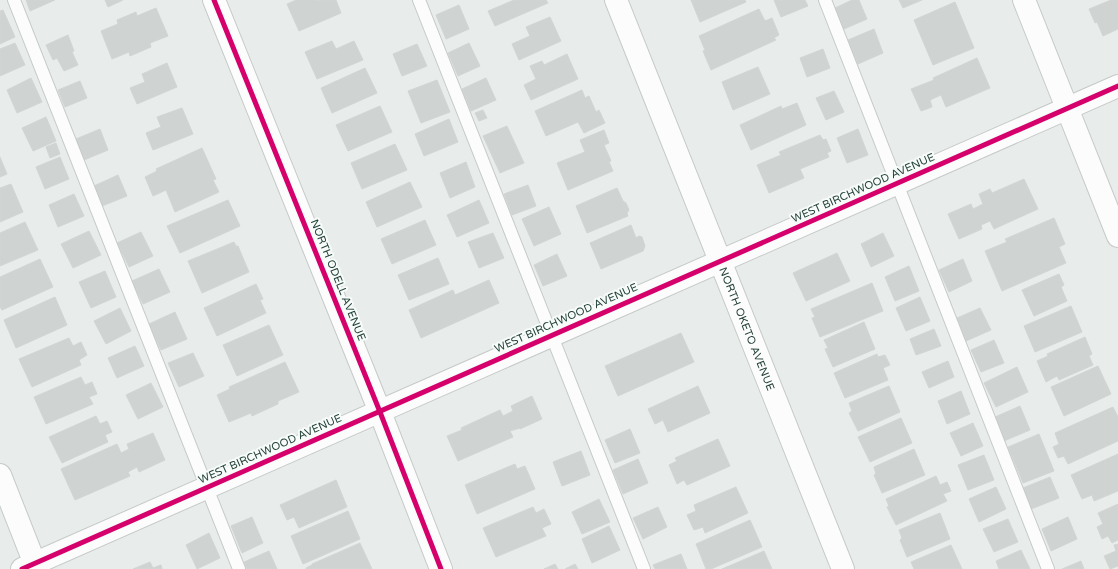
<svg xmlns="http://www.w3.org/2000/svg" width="1118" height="569" viewBox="0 0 1118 569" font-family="'Varela Round',sans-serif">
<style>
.building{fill:#cfd4d2;stroke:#d1d6d4}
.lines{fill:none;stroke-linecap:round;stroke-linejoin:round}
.lane-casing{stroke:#c5cac8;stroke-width:14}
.street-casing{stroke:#c5cac8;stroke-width:24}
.lane{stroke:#fcfcfc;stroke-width:12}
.street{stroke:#fcfcfc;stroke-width:22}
.cycleway-casing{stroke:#f7fbf9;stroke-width:8}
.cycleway{stroke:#d6006c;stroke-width:5}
.labels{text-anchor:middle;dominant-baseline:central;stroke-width:4;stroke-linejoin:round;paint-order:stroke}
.street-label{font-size:11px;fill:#24423a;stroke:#f7fbf9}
</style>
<rect width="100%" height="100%" fill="#e8edeb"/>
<!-- building -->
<g class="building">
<polygon points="26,0 55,0 30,11"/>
<polygon points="105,0 123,0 108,7"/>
<polygon points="296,0 318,0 318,1 321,0 336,0 341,13 299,31 287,4"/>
<polygon points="514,0 546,0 548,3 495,26 488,11"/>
<polygon points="691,0 745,0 746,2 700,22"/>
<polygon points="774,0 805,0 808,6 781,17"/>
<polygon points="852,0 859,0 867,19 844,29 835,8"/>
<polygon points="899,0 922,0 903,8"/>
<polygon points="1111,0 1118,0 1118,29 1103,36 1097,22 1095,23 1089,9"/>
<polygon points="955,2 974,48 933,65 914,20"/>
<polygon points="459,5 469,29 446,39 436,15"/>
<polygon points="156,8 168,36 150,43 151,47 130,56 129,52 112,59 101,31 118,24 117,20 136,12 137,16"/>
<polygon points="759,9 765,21 772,18 779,35 774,38 776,40 711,70 703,51 705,50 699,36"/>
<polygon points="3,10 15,37 0,44 0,11"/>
<polygon points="550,17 561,41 519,60 512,44 530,36 526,27"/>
<polygon points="874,29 883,53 858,64 848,40"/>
<polygon points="68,35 74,51 72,52 78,65 64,71 57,58 53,60 46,45"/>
<polygon points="332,41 336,49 354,41 363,60 317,79 305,52"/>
<polygon points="15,43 25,65 0,76 0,49"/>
<polygon points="469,43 480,66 458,76 448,53"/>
<polygon points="417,44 427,66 402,76 393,54"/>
<polygon points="823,49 830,68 807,77 800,58"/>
<polygon points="567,54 578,79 531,100 524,85 536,79 530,66 542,61 544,65"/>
<polygon points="977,58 990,88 946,107 941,95 930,100 932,107 921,111 911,89 934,80 933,78"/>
<polygon points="167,63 177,87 137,104 130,88 145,82 142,74"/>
<polygon points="758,67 770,94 733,110 722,82"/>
<polygon points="365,68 377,93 332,113 321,88"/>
<polygon points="31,78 42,102 17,113 7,90"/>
<polygon points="486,78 496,100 471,111 462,89"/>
<polygon points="437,80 450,112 421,123 408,91"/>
<polygon points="80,81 87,98 65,107 58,90"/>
<polygon points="582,90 585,98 589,96 596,112 599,110 605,123 584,133 578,122 546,136 535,111"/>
<polygon points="834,91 844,112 826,120 816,98"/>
<polygon points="797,103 806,125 751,150 740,125 781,106 782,109"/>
<polygon points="380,106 392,132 348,151 336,125"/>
<polygon points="182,108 193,134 153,150 146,133 161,127 157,117"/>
<polygon points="483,110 487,118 479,121 475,113"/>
<polygon points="46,117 56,141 33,151 22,128"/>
<polygon points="449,119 458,142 424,156 415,134"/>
<polygon points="507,126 524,163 500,173 483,136"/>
<polygon points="100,129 108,150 84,160 76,139"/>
<polygon points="858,129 868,155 847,163 837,138"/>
<polygon points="604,130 609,143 604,145 611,161 609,162 613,171 568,190 557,163 585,152 580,140"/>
<polygon points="820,135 823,140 826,139 831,151 827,153 829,157 800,169 804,178 769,193 757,165 781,155 779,152"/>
<polygon points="56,143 60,154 50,158 46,147"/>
<polygon points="395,144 407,170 362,189 351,163"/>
<polygon points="202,148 216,179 213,180 219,192 175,212 166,190 153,196 145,177 157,171 156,169"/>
<polygon points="0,157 7,174 0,177"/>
<polygon points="60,157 69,179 45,189 36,167"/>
<polygon points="466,162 475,187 450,198 440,173"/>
<polygon points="118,175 127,196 102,206 94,186"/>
<polygon points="1024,179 1038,209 994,229 990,221 981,225 982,229 959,239 948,214 971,204 973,209 983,204 979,194 990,189 992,193"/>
<polygon points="410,182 422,207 377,227 366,202"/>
<polygon points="11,184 23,212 0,222 0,188"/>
<polygon points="528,185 536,206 512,215 504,194"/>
<polygon points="617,188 623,201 626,203 629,210 627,213 628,216 587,233 576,206"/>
<polygon points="74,194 84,216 58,227 49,205"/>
<polygon points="228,200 240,226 180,253 167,226"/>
<polygon points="479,200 489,223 457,237 447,215"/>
<polygon points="549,207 561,234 534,246 522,219"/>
<polygon points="1054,218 1065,244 1059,247 1066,263 1002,291 985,251 1007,242 1005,239"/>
<polygon points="425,220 436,245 392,264 381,239"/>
<polygon points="25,222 38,250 0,266 0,233"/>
<polygon points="631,225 636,238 639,236 642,237 645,246 643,251 601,269 590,243"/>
<polygon points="89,231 101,255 73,268 61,244"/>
<polygon points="141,232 153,256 129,267 117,243"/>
<polygon points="493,233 504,258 479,268 468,242"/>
<polygon points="883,233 894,256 871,267 861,244"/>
<polygon points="234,242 236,246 238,246 249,272 202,293 188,261"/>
<polygon points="837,253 850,281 806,301 793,273"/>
<polygon points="557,254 567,276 543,286 534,265"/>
<polygon points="438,258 449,284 409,300 398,275"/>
<polygon points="40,259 53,287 2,310 0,307 0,277"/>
<polygon points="963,259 972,281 949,292 939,270"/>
<polygon points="909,266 919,291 895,301 885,277"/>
<polygon points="159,269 170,292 143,304 132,281"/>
<polygon points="105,271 116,297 91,308 79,282"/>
<polygon points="1059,274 1064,285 1061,287 1067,301 1034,316 1022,290"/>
<polygon points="489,280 499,303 421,338 409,310 453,290 455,295"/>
<polygon points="872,283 883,311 820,337 812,318 815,317 811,309"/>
<polygon points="256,284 263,299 260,300 266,313 217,336 204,308"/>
<polygon points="55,297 67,325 16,348 4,320"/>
<polygon points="920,297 930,321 906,331 896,308"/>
<polygon points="1071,306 1082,332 1035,352 1024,326"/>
<polygon points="120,308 131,331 106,344 94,321"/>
<polygon points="980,308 991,330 966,341 957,318"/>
<polygon points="175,312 187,339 161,350 149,324"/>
<polygon points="864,322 875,349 833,367 825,349 828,348 824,340"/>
<polygon points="269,325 283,355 237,376 223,345"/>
<polygon points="934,329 941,346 916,355 910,339"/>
<polygon points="681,333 694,362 618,396 605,366"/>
<polygon points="1085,337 1092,354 1089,356 1093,365 1059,380 1057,376 1046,382 1037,361 1048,356 1047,354"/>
<polygon points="69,338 73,346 81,342 87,355 79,360 81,365 32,387 19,359"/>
<polygon points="994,340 1004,363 981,372 971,350"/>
<polygon points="135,346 144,366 117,378 108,358"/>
<polygon points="193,353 204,376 179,387 168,363"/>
<polygon points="877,354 878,357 885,355 890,365 883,368 888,380 845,398 834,373"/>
<polygon points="948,361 954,377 929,388 922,372"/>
<polygon points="285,362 299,392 278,401 278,404 252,416 251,413 229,422 217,395 230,389 229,387"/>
<polygon points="1098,366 1111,394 1064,416 1051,387"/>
<polygon points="1017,367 1028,392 996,407 984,383"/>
<polygon points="81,377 85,385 92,382 97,394 89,397 93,404 46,424 34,397"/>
<polygon points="151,383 163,407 138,419 126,395"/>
<polygon points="698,386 710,413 668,432 663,420 655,424 648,409"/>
<polygon points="889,386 900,412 858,431 849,413 852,411 849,403"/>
<polygon points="961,391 970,414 947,424 938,401"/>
<polygon points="532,396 542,419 520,429 520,428 510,431 513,437 458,461 447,436 462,430 461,428 500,410 503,416 513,411 511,406"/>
<polygon points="1020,406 1030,430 1004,441 995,417"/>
<polygon points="1113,407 1118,417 1118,441 1068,464 1064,456 1058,458 1053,447 1059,444 1055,433"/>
<polygon points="96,416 100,424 107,421 112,432 105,435 108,442 62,463 49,437"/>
<polygon points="901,418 912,443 870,462 858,437"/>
<polygon points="973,423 983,446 961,456 950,433"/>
<polygon points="630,429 640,453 615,463 605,440"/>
<polygon points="153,433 165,460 139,472 137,467 128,472 130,476 75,500 61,469 117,444 121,453 129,449 127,444"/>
<polygon points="1039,434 1054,471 1023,483 1008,447"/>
<polygon points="718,439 730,466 687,485 684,480 677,484 669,465 677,461 675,458"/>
<polygon points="914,449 925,475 882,493 874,475 876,474 874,467"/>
<polygon points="581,451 590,475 562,486 553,462"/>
<polygon points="1118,454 1118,491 1094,501 1092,495 1082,499 1071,475"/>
<polygon points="984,455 994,480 968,490 958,465"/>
<polygon points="638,459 648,483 623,494 613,470"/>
<polygon points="515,464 517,469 525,466 535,489 477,514 465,485"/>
<polygon points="936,476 940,485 947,482 951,491 943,494 947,501 896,525 887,507 889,506 886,499"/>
<polygon points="1050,477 1059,498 1031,509 1023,488"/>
<polygon points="336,480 347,507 299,528 294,517 287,520 280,505"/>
<polygon points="736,487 748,513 705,533 703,527 694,530 687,515 696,511 694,505"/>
<polygon points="996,487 1006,509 979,522 969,499"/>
<polygon points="599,499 610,522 582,534 572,512"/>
<polygon points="1118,504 1118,540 1112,543 1108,536 1102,539 1097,527 1103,524 1098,513"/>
<polygon points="533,507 536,513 544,509 551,524 542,528 546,536 496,557 483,528"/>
<polygon points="658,507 667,527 643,539 633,518"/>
<polygon points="348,511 360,539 303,564 291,536"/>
<polygon points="940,513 950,539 907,557 900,540 902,538 899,530"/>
<polygon points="252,517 263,543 242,553 231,526"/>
<polygon points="1068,517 1077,539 1051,551 1042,529"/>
<polygon points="1008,519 1018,542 994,552 983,529"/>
<polygon points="750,520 762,547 711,569 706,569 696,544"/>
<polygon points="609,526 620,550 592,563 582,539"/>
<polygon points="209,533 220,558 197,569 186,545"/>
<polygon points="360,543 372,569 306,569 306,568 312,565 312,564"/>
<polygon points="1118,544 1118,566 1110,569 1104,556 1116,551 1114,545"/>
<polygon points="951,545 962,569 914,569 911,562"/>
<polygon points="1021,550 1030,569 999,569 996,561"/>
<polygon points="269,551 277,569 247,569 244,562"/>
<polygon points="764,551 772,569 722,569"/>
<polygon points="681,554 687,569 655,569 653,565"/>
<polygon points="1081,561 1084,569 1062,569"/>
<polygon points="150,562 153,568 161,565 162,569 133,569"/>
<polygon points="555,564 558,569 544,569"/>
<polygon points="575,564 578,569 565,569"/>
</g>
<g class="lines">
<defs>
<g id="lane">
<polyline points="14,0 239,569"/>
<polyline points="419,0 644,569"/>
<polyline points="825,0 1048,569"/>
</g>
<g id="street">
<polyline points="214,0 380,412 441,569"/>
<path id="s1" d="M616,0L843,569"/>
<polyline points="1024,0 1118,236"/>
<polyline points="0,475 37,569"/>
<polyline points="22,569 1118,86"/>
</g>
</defs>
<!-- lane casing -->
<use href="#lane" class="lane-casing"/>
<!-- street casing -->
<use href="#street" class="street-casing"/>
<!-- lane -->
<use href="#lane" class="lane"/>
<!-- street -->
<use href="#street" class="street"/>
<defs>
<g id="cycleway">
<polyline points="214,0 380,412 441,569"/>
<polyline points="22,569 1118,86"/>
</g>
</defs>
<!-- cycleway casing -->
<use href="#cycleway" class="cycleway-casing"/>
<!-- cycleway -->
<use href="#cycleway" class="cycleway"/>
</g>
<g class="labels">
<!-- street labels -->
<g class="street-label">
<text transform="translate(863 188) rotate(-24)">WEST BIRCHWOOD AVENUE</text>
<text transform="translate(338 280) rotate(68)">NORTH ODELL AVENUE</text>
<text transform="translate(566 318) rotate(-24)">WEST BIRCHWOOD AVENUE</text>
<text stroke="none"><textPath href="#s1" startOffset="354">NORTH OKETO AVENUE</textPath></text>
<text transform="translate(270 449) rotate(-24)">WEST BIRCHWOOD AVENUE</text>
</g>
</g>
</svg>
